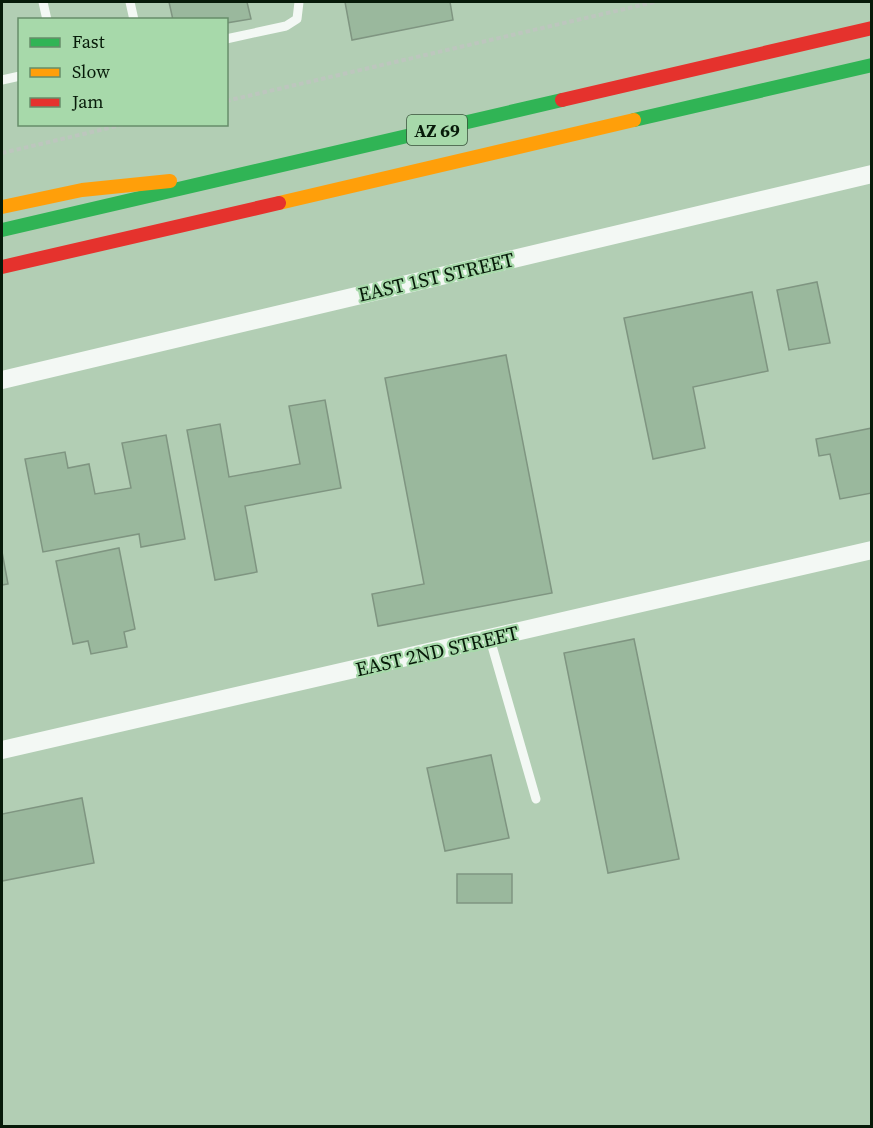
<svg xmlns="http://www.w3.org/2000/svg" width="873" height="1128" viewBox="0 0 873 1128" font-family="'Source Serif 4',serif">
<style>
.building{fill:#9ab89d;stroke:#7f9581;stroke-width:1.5}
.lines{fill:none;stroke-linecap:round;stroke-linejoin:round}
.path{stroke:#bdc6be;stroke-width:4;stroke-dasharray:4.5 3;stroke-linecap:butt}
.lane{stroke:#f3f8f4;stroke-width:9}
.street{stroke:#f3f8f4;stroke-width:18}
.fast{stroke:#30b455;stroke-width:14}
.slow{stroke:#ff9f0a;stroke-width:14}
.jam{stroke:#e5322d;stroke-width:14}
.labels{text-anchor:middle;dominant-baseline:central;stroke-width:4.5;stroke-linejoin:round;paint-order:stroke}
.shield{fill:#a7d9aa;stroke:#375339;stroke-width:1.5}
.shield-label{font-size:18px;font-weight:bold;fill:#071a09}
.street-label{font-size:20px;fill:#071a09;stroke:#a7d9aa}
</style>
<rect width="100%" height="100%" fill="#b2ceb4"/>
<!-- building -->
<g class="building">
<polygon points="169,2 247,2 251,19 226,23 226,20 173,20"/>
<polygon points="345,2 450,2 453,20 352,40"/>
<polygon points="817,282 830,343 789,350 777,290"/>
<polygon points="752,292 768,371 693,387 705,448 653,459 624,318"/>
<polygon points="506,355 552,593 378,626 372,594 424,584 385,378"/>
<polygon points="325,400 341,488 245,506 257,572 215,580 187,430 220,424 229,477 300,464 289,406"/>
<polygon points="872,428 872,493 840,499 830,454 819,456 816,439"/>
<polygon points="166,435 185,539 141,547 139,534 43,552 25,459 65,452 68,468 89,464 95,494 131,488 122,443"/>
<polygon points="119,548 135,629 124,632 127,647 91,654 88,641 73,644 56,561"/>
<polygon points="2,552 8,584 2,585"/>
<polygon points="634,639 679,859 608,873 564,653"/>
<polygon points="491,755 509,838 445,851 427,768"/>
<polygon points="82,798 94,863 2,881 2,814"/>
<rect x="457" y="874" width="55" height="29"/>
</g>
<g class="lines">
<!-- path -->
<g class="path">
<polyline points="226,101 655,2"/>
<polyline points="2,153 126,124"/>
</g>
<!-- lane -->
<g class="lane">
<polyline points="43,2 47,20"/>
<polyline points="130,2 134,20"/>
<polyline points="226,39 286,26 297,19 299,2"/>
<polyline points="2,80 20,76"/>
<polyline points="490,639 536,799"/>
</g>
<!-- street -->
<g class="street">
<polyline points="2,380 872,174"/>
<polyline points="2,750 872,550"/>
</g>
<!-- fast -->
<g class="fast">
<polyline points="634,120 872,65"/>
<polyline points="2,230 562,100"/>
</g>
<!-- slow -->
<g class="slow">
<polyline points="279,203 634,120"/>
<polyline points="2,207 82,190 170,181"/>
</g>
<!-- jam -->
<g class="jam">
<polyline points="562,100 872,28"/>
<polyline points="2,267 279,203"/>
</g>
</g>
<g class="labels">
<!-- shield labels -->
<rect class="shield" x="407" y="115" width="60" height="30" rx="4.5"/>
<g class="shield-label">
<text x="437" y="130">AZ 69</text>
</g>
<!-- street labels -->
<g class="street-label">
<text transform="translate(436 277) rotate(-13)">EAST 1ST STREET</text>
<text transform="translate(437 651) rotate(-13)">EAST 2ND STREET</text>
</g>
</g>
<!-- border -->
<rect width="873" height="1128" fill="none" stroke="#071a09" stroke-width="6"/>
<!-- legend -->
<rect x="18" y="18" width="210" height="108" fill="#a7d9aa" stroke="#678d6a" stroke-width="1.5"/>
<rect x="30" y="38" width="30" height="9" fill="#30b455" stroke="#678d6a" stroke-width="1.5"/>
<text x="72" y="48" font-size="18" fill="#071a09">Fast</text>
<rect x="30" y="68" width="30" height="9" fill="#ff9f0a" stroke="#678d6a" stroke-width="1.5"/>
<text x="72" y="78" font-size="18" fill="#071a09">Slow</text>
<rect x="30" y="98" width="30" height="9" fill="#e5322d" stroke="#678d6a" stroke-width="1.5"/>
<text x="72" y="108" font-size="18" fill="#071a09">Jam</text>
</svg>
